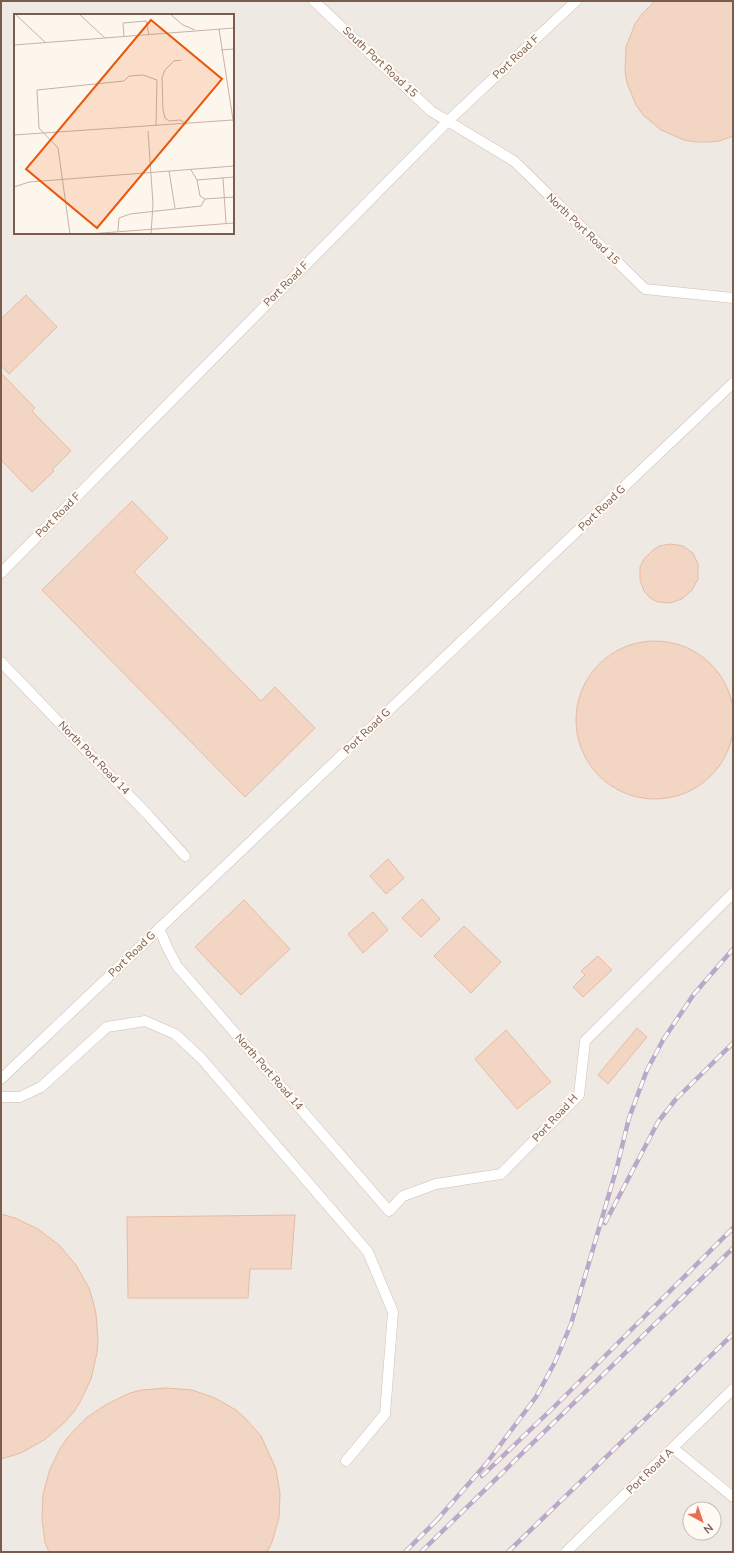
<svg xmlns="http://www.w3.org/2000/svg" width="734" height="1553" viewBox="0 0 734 1553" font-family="'Nunito Sans',sans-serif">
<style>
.industrial{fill:#efe9e4;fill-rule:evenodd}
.building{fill:#f3d5c3;stroke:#e6bba3}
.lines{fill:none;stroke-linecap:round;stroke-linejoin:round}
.lane-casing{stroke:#d1beb0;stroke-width:11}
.lane{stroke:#fff;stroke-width:10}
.rail-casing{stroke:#b9a8c9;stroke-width:4.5}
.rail{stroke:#fffaf3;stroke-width:3;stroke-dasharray:9;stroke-linecap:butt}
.labels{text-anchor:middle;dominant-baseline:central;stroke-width:4;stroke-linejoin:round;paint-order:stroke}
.street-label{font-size:11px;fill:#7a5c4d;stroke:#fffaf3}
.inset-road{fill:none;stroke:#c5b3a7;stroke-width:1}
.view{fill:#e8590c;fill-opacity:0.15;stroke:#e8590c;stroke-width:2}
.inset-edge{fill:none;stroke:#7a5c4d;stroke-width:2}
</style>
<rect width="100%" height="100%" fill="#fdf6ec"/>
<!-- industrial -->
<path class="industrial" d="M1,1H733V1552H1ZM15,15H233V233H15ZM690,1509H714V1533H690Z"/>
<!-- building -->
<g class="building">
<polygon points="655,1 733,1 733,136 720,141 708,142 696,142 684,140 661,130 643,115 636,105 627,83 625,71 626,47 635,24 642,14"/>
<polygon points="26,295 57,327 9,374 1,366 1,319"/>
<polygon points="1,373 35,408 32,411 71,451 52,470 54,471 32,492 1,460"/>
<polygon points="132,501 168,538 134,572 261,701 275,687 315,728 245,797 42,590"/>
<polygon points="671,544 683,546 693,553 698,564 698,579 692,590 682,599 670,603 658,602 650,598 644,591 640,580 640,567 644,559 653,550 659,546"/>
<circle cx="655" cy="720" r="79"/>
<polygon points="388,859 404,878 386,894 370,876"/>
<polygon points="422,899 440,919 421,937 402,918"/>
<polygon points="244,900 290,949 241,995 195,947"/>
<polygon points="373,912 388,930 363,953 348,934"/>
<polygon points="464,926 501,962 471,993 434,956"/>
<polygon points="598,956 612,970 583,997 573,987 585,975 581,971"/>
<polygon points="637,1028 647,1037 608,1084 598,1075"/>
<polygon points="506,1030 551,1082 517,1109 475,1059"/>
<polygon points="1,1214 15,1218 38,1229 59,1245 76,1265 89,1288 93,1301 96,1314 98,1340 97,1353 91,1379 80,1402 73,1413 64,1423 44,1440 21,1453 1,1459"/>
<polygon points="295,1215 291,1269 250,1269 248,1298 128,1298 127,1217"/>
<polygon points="167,1388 192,1390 215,1398 236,1410 245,1418 261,1436 276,1469 280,1493 279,1518 272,1542 267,1552 49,1552 45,1543 42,1519 43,1494 50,1469 61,1447 68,1437 86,1418 107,1404 130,1393 142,1390"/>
</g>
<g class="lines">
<defs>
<g id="lane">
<polyline points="314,1 431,111 514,161 645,289 733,298"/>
<polyline points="1,573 448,121 576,1"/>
<polyline points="1,662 148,815 185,856"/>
<polyline points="159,928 167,947 177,966 389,1211 403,1196 436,1184 501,1174 579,1095 585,1041 733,893"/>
<polyline points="1,1079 733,383"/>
<polyline points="1,1097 20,1097 41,1087 107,1027 145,1021 175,1034 201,1058 368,1252 393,1312 385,1414 346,1461"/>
<polyline points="673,1448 733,1497"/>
<polyline points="566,1552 733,1389"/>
</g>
</defs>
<!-- lane casing -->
<use href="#lane" class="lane-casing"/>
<!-- lane -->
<use href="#lane" class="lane"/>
<defs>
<g id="rail">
<polyline points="605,1223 658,1122 676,1099 733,1043"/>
<polyline points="482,1476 555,1406 733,1228"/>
<polyline points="436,1521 486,1464 536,1397 555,1362 571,1324 617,1167 629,1118 647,1070 663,1040 694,994 733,949"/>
<polyline points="405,1552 439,1518"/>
<polyline points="421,1552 733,1248"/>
<polyline points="508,1552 733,1334"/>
</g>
</defs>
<!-- rail casing -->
<use href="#rail" class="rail-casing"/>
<!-- rail -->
<use href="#rail" class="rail"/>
</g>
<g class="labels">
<!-- street labels -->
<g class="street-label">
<text transform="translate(516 57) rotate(-43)">Port Road F</text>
<text transform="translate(380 62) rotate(43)">South Port Road 15</text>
<text transform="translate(583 229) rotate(44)">North Port Road 15</text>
<text transform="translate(286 284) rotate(-45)">Port Road F</text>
<text transform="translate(602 508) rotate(-44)">Port Road G</text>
<text transform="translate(58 515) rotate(-45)">Port Road F</text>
<text transform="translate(367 731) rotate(-44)">Port Road G</text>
<text transform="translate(94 758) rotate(46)">North Port Road 14</text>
<text transform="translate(132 954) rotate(-44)">Port Road G</text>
<text transform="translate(269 1072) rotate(49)">North Port Road 14</text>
<text transform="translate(555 1118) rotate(-47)">Port Road H</text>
<text transform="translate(650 1471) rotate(-44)">Port Road A</text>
</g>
</g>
<!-- overview -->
<g transform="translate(14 14)">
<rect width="220" height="220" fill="#fdf6ec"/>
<path class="inset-road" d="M1,0L32,29M65,0L91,24M156,0L169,11L181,16M205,15L220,112M110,23L109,9L132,7L135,21M0,31L220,14M207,36L220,35M167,46L160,47L151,56L148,64L149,96L151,104L155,107L166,106L173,110M134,117L139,190L137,220M0,121L219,106M177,156L183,166L186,182L191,185M155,157L161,194M209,164L212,209M183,166L220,163M0,173L15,168L220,152M104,217L105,204L116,200L187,192L191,185L220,183M56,220L44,134L25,114L23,76L110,67L115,62L129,61L143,66L142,112M75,220L220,209"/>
<path class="view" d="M137,6L208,65L83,214L12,155Z"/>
<rect width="220" height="220" class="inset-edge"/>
</g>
<!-- border -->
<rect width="734" height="1553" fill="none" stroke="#7a5c4d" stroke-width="4"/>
<!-- north arrow -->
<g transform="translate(702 1521) rotate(140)"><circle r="19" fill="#fffaf3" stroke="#cabbb1"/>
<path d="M0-3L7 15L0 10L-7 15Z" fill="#e76f51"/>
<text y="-6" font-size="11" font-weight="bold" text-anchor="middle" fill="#7a5c4d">N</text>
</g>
</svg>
